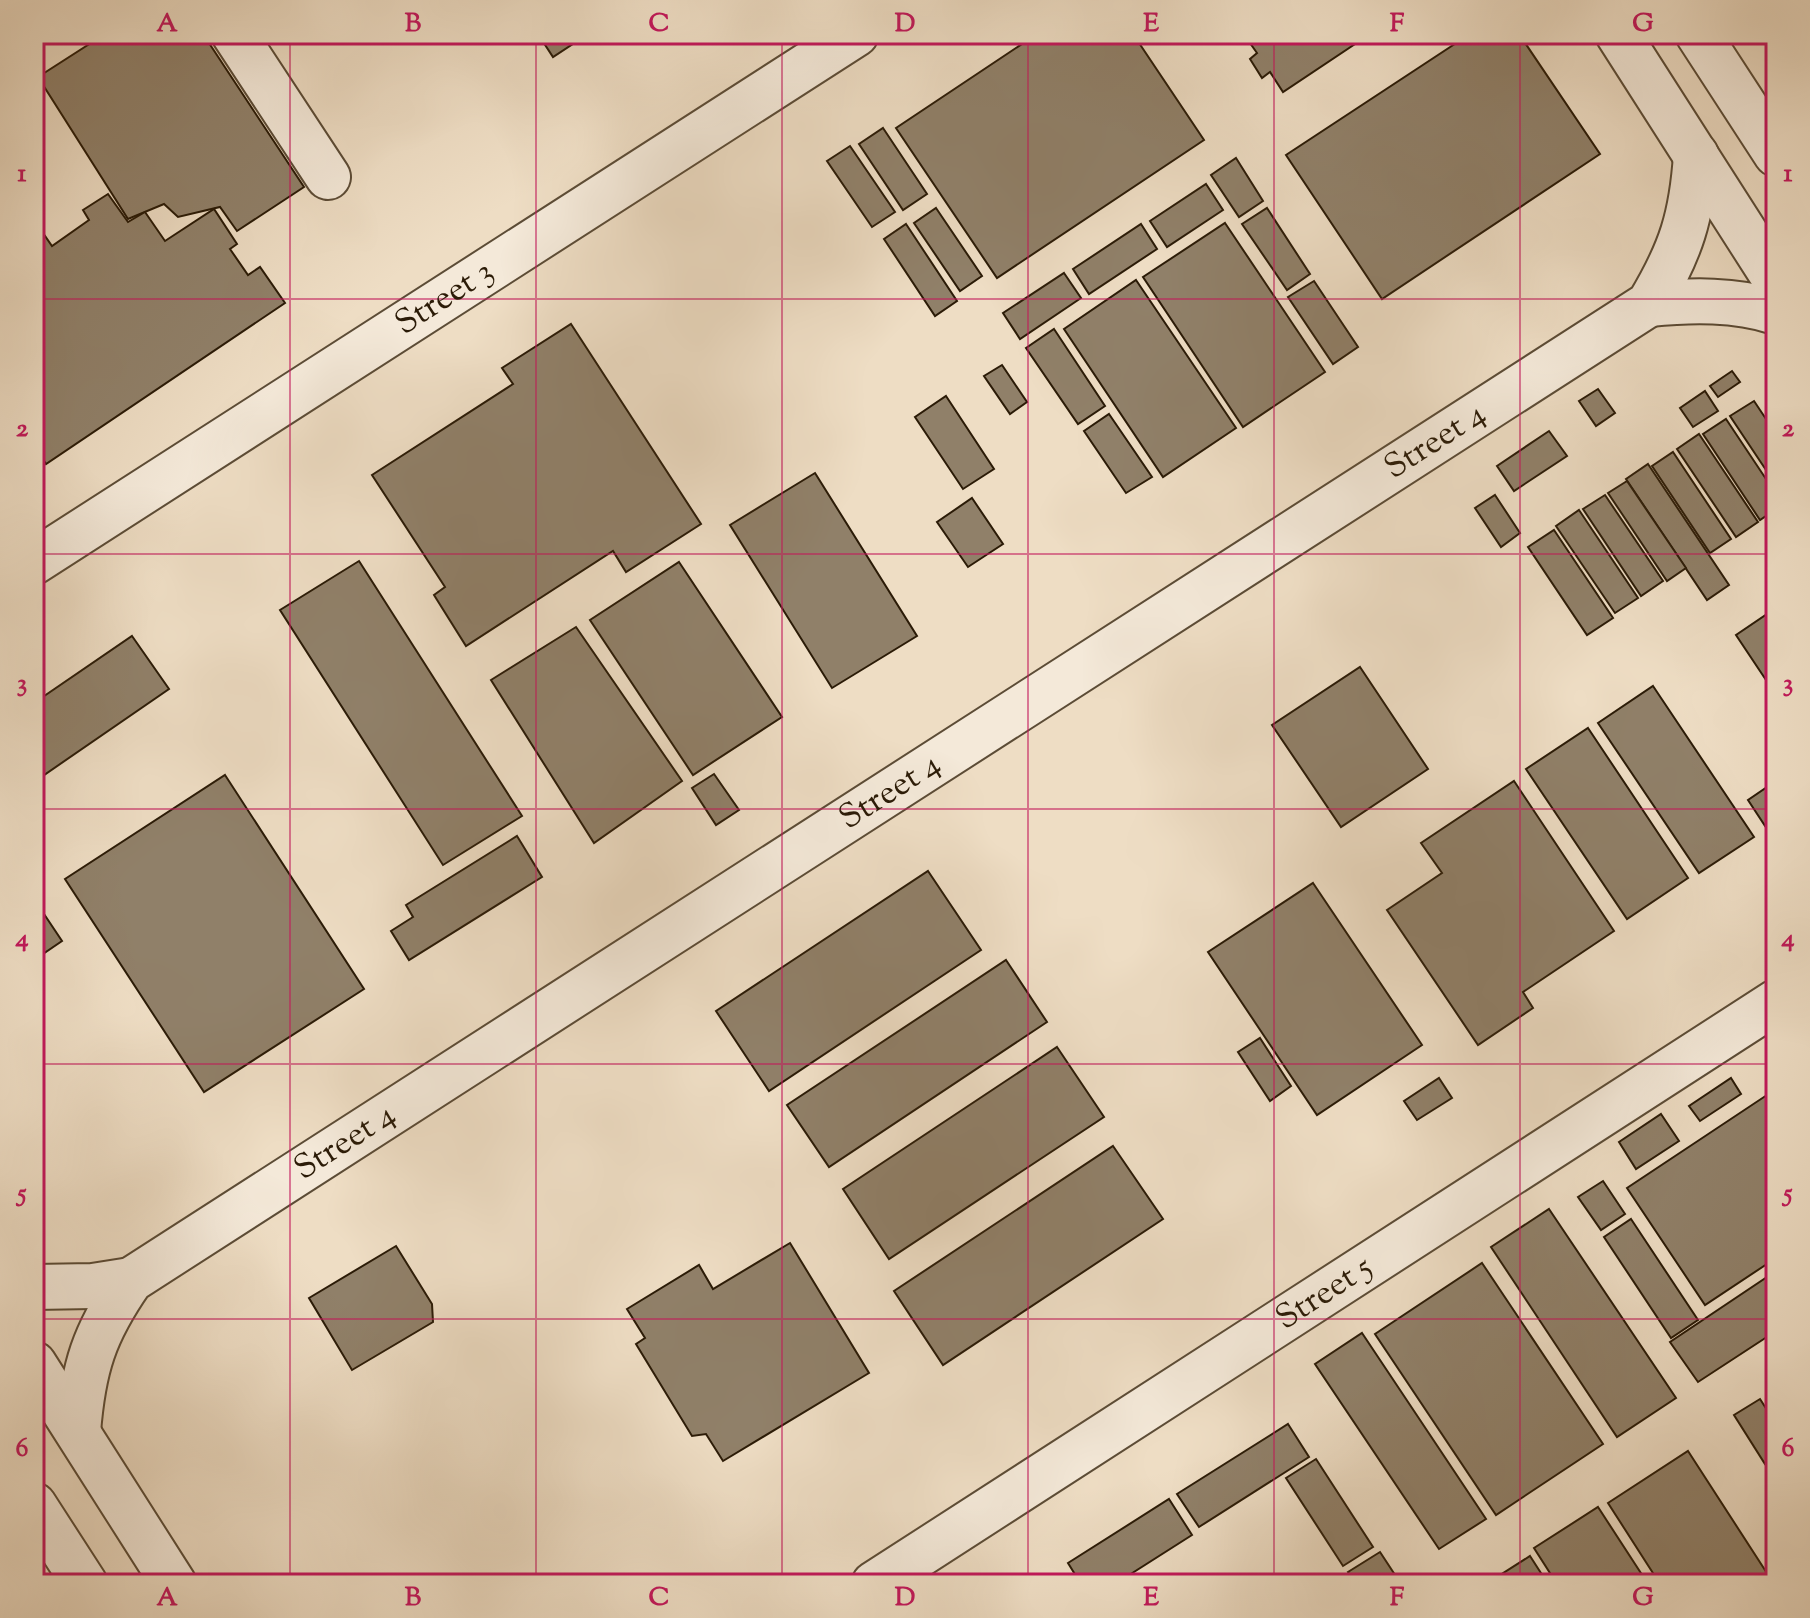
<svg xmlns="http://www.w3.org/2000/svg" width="1810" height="1618" viewBox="0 0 1810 1618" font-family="'Sorts Mill Goudy',serif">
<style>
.building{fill:#908069;stroke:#2b1b07;stroke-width:2}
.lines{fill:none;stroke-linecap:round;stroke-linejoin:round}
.minor-casing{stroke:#5c4c36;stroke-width:48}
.minor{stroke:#f4e9d9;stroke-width:44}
.grid{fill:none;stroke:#c2185b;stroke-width:2;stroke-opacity:0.55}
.labels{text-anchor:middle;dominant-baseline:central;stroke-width:6;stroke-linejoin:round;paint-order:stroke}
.street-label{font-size:34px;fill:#2b1b07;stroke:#f4e9d9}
.neatline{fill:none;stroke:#c2185b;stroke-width:3}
.grid-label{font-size:26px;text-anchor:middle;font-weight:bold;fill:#c2185b}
</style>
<rect width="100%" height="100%" fill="#eeddc4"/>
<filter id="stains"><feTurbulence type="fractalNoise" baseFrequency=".0025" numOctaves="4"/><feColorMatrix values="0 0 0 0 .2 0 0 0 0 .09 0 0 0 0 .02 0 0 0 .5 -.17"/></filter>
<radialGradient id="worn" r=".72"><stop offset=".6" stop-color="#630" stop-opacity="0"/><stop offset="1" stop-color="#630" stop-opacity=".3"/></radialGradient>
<!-- building -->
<g class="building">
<polygon points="105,34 203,34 304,187 237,231 220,207 178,217 164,204 128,219 38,77"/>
<polygon points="363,34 394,34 368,42"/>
<polygon points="538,34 588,34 553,57"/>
<polygon points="1037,34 1133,34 1204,140 997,278 896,128"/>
<polygon points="1264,34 1370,34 1283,92 1270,72 1262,78 1250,59 1257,53 1250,43"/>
<polygon points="1470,34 1519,34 1600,154 1382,299 1286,155"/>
<polygon points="883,128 927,194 903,210 859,144"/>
<polygon points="850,146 895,212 872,227 827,161"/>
<polygon points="1236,158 1263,201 1239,217 1211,175"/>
<polygon points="1206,184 1223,210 1167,247 1150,221"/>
<polygon points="108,194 128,222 145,212 165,241 214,209 237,244 230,249 248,275 260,267 285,303 46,464 34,445 34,220 52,246 89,220 83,210"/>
<polygon points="936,208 982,276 960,291 914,223"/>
<polygon points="1267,208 1310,274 1287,290 1242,224"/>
<polygon points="1225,223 1325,372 1243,427 1143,277"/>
<polygon points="906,224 957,301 935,316 884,239"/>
<polygon points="1141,224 1157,249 1089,294 1073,269"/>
<polygon points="1064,273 1081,298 1020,339 1003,313"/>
<polygon points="1136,280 1236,428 1163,477 1064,329"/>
<polygon points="1314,281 1358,347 1333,364 1288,297"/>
<polygon points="571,324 701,524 626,572 613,551 466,646 434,595 445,587 372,475 513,384 502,368"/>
<polygon points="1054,329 1105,406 1078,424 1026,348"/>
<polygon points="1002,365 1027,402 1010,414 984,376"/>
<polygon points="1732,371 1740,382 1718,397 1710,386"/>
<polygon points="1598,389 1615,413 1596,426 1579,401"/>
<polygon points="1705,391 1718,411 1693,427 1680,408"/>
<polygon points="946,396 994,469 963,489 915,417"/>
<polygon points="1754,401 1776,434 1776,485 1730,416"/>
<polygon points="1109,414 1152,477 1126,493 1084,431"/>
<polygon points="1726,419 1776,494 1776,509 1760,520 1703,434"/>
<polygon points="1549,431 1567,456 1514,491 1497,466"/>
<polygon points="1699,434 1758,522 1736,537 1677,449"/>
<polygon points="1673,452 1731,539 1710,553 1652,466"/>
<polygon points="1648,464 1729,585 1707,600 1626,479"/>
<polygon points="815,473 917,636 832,688 730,525"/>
<polygon points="1627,481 1686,568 1667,581 1608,493"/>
<polygon points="1495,495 1520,533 1501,547 1475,508"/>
<polygon points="1605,495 1663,581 1641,596 1583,509"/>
<polygon points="972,498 1003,544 968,567 937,522"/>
<polygon points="1579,510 1638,598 1615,613 1556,526"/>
<polygon points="1554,530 1613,618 1587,635 1528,547"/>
<polygon points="359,561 522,816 443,865 280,610"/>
<polygon points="679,562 782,717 693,775 590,620"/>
<polygon points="1776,608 1776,695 1736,635"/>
<polygon points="576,627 682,781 594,843 491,680"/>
<polygon points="132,636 169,689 34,782 34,703"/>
<polygon points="1360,667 1428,769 1341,827 1272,725"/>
<polygon points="1653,686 1754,837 1699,873 1598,723"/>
<polygon points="1588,728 1688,878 1627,919 1526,769"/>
<polygon points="714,774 739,810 716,825 692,788"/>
<polygon points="225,775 364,989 204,1092 65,879"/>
<polygon points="1514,781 1614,931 1523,992 1533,1008 1478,1045 1387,910 1442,873 1421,843"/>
<polygon points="1776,781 1776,836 1773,838 1748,800"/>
<polygon points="517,836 542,877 409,960 391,931 413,917 406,905"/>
<polygon points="928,871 981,950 769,1091 716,1011"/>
<polygon points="1313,883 1422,1045 1317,1115 1208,952"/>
<polygon points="34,899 62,941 34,960"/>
<polygon points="1006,960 1047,1022 829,1167 787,1105"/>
<polygon points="1260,1038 1291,1086 1270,1101 1238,1052"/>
<polygon points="1057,1047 1104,1117 889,1259 843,1189"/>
<polygon points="1776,1050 1776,1067 1768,1055"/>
<polygon points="1439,1078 1452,1098 1417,1120 1404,1101"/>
<polygon points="1731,1078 1741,1094 1700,1121 1689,1106"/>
<polygon points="1776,1089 1776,1258 1705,1305 1627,1188"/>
<polygon points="1661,1114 1679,1141 1636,1169 1619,1142"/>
<polygon points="1113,1146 1163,1219 943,1365 894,1291"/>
<polygon points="1603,1181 1625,1214 1601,1230 1578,1197"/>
<polygon points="1549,1209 1676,1398 1617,1437 1491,1247"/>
<polygon points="1631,1219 1698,1320 1671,1338 1604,1237"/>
<polygon points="790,1243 869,1373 723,1461 706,1434 692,1436 636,1344 645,1338 627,1309 699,1265 713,1289"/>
<polygon points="396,1246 432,1304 433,1322 352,1370 309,1298"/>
<polygon points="1482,1263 1603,1444 1496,1515 1375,1334"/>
<polygon points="1776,1271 1776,1331 1698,1382 1670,1342"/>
<polygon points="1362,1333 1486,1519 1439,1549 1315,1364"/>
<polygon points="1760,1399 1776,1424 1776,1457 1765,1464 1734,1415"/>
<polygon points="1288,1424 1309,1457 1199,1527 1177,1494"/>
<polygon points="1688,1451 1774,1584 1660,1584 1608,1503"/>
<polygon points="1316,1459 1373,1547 1343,1566 1286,1478"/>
<polygon points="1169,1499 1192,1535 1115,1584 1081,1584 1068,1563"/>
<polygon points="1598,1507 1648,1584 1557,1584 1534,1548"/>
<polygon points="1380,1552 1401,1584 1356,1584 1348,1572"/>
<polygon points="1530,1556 1548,1584 1486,1584"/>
</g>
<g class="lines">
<defs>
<g id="minor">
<polyline points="234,34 328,177"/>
<polyline points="1618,34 1776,281"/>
<polyline points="1698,34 1776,154"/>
<path d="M1649,304C1692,300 1735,299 1776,312"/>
<path id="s1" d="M34,562L856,34"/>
<polyline points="34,1287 93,1286 131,1280"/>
<polyline points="34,1364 174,1584"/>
<path id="s2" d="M78,1432C83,1368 94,1333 131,1280L1649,304C1681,251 1692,216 1696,155"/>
<polyline points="34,1505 85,1584"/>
<path id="s3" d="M874,1584L1776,1002"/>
</g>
</defs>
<!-- minor casing -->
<use href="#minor" class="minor-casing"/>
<!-- minor -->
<use href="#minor" class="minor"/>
</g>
<!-- grid -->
<path class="grid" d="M290,34V1584M536,34V1584M782,34V1584M1028,34V1584M1274,34V1584M1520,34V1584M34,299H1776M34,554H1776M34,809H1776M34,1064H1776M34,1319H1776"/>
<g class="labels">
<!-- street labels -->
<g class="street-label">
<text stroke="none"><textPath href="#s1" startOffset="488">Street 3</textPath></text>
<text stroke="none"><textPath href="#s2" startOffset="1714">Street 4</textPath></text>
<text stroke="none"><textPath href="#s2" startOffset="1066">Street 4</textPath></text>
<text stroke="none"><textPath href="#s2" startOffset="418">Street 4</textPath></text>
<text stroke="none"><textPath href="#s3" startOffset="536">Street 5</textPath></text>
</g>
</g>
<!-- margin -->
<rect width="1810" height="1618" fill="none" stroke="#eeddc4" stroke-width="88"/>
<rect x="44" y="44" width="1722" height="1530" class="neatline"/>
<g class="grid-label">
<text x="167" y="31">A</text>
<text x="413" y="31">B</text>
<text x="659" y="31">C</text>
<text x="905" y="31">D</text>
<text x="1151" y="31">E</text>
<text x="1397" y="31">F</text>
<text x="1643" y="31">G</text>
<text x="22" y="181">1</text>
<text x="1788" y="181">1</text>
<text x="22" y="436">2</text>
<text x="1788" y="436">2</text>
<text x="22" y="691">3</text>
<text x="1788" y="691">3</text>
<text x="22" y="946">4</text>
<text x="1788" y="946">4</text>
<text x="22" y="1201">5</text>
<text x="1788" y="1201">5</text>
<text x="22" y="1456">6</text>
<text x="1788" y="1456">6</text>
<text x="167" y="1605">A</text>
<text x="413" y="1605">B</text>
<text x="659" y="1605">C</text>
<text x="905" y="1605">D</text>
<text x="1151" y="1605">E</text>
<text x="1397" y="1605">F</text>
<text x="1643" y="1605">G</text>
</g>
<rect width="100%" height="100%" filter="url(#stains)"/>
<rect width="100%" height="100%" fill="url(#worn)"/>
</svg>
